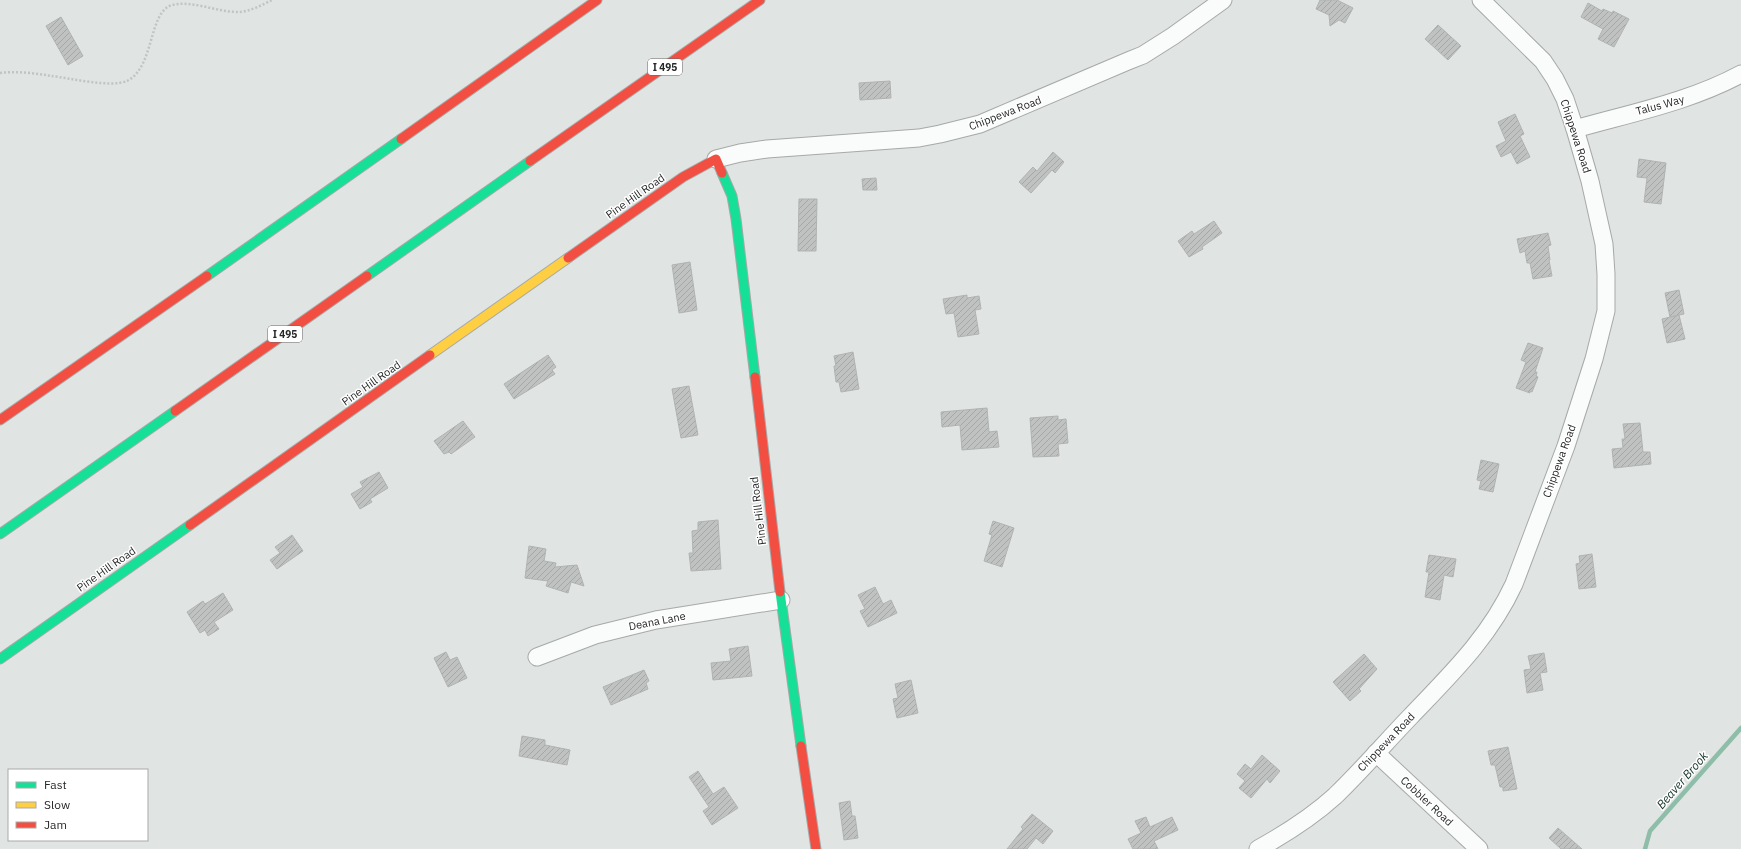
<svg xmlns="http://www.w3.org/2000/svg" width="1741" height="849" viewBox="0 0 1741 849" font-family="'IBM Plex Sans',sans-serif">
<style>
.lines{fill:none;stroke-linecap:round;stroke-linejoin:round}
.stream{stroke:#8ebda9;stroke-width:4.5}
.building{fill:url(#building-hatch);stroke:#b0b3b2}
.street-casing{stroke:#a6a9a8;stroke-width:19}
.fast-casing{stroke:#a6a9a8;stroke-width:11}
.slow-casing{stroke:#a6a9a8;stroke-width:11}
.jam-casing{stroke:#a6a9a8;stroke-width:11}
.path{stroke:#c2c4c3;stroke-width:2.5;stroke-dasharray:2 2;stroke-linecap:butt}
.street{stroke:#fafbfb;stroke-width:17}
.fast{stroke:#16e098;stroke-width:9}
.slow{stroke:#ffcf43;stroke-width:9}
.jam{stroke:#f24e42;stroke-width:9}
.labels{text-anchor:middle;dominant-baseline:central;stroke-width:3;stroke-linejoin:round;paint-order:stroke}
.shield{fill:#fff;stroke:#676868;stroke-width:1}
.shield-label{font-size:10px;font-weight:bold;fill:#262827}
.street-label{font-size:11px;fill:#262827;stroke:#fff}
.water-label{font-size:12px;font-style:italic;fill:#143327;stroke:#fff}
</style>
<defs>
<pattern id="building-hatch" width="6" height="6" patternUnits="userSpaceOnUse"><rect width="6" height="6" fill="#bfc2c0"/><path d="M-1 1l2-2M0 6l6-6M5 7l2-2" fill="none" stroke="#a4a7a5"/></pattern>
</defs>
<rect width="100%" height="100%" fill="#e0e4e2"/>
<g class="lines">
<!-- stream -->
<polyline class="stream" points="1645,849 1650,831 1741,728"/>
</g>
<!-- building -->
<g class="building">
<polygon points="1320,0 1337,0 1353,8 1345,23 1339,20 1330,26 1329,15 1316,9"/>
<polygon points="1588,3 1602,11 1603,9 1612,13 1613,11 1629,19 1614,47 1598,39 1603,29 1581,17"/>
<polygon points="61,17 83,56 68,65 46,26"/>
<polygon points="1438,25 1461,46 1448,60 1425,39"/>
<polygon points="890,81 891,98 860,100 859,83"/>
<polygon points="1515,114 1524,134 1520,136 1530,157 1517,164 1511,152 1501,157 1496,146 1506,141 1498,122"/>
<polygon points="1053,152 1064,162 1055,173 1052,170 1031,193 1019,182 1033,167 1037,171"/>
<polygon points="1639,159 1666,163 1661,204 1644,202 1647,178 1637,177"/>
<polygon points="876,178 877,190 863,190 862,179"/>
<polygon points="799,199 817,199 816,251 798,251"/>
<polygon points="1214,221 1222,233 1202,247 1203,249 1189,257 1178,241 1192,231 1194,234"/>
<polygon points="1548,233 1551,245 1548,246 1550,260 1549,260 1552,276 1533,279 1530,263 1527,263 1525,251 1520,253 1517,239"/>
<polygon points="690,262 697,310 679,313 672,265"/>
<polygon points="1679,290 1684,314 1670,317 1665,293"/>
<polygon points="967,295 967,298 979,296 981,309 975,310 979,334 958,337 954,313 946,314 943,299"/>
<polygon points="1679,315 1685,339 1667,343 1662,319"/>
<polygon points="1528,343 1543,348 1535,372 1537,372 1536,376 1538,377 1532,392 1530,391 1530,393 1516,388 1526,362 1521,360"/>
<polygon points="853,352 859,389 841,392 839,382 836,382 834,366 836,366 834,356"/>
<polygon points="548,355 556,367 552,370 555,374 514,399 504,384"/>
<polygon points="689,386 698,435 681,438 672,389"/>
<polygon points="987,408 989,432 997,431 999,447 962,450 960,425 942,427 941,412"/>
<polygon points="1058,416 1058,420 1066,419 1068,443 1058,444 1059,456 1033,457 1030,418"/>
<polygon points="463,421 475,437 451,454 449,452 444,454 434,441"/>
<polygon points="1640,423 1643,452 1650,452 1651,464 1614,468 1612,449 1623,448 1622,439 1625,439 1623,424"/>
<polygon points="1481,460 1499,464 1493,492 1479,489 1481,481 1477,480"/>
<polygon points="379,472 388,488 370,499 372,502 360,509 351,494 363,487 360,482"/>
<polygon points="718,520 721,569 691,571 689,553 693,553 692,531 698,530 698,522"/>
<polygon points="993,521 1014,528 1002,567 984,561 992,535 989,534"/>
<polygon points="292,535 303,551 277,569 270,560 280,553 275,547"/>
<polygon points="529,546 546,549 544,561 556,563 555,567 577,565 584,586 571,582 568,593 546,586 548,581 525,578"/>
<polygon points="1592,554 1596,587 1579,589 1576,564 1580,563 1579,556"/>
<polygon points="1429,555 1456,559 1453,577 1444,575 1440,600 1425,597 1429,572 1426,572"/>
<polygon points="875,587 883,604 891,600 897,613 868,627 860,611 865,609 858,595"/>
<polygon points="223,593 233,610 214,622 219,629 208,636 205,630 200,633 187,612 203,601 205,604"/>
<polygon points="748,646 752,676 713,680 711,663 731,661 729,649"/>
<polygon points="446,652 450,660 457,657 467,678 448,687 434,658"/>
<polygon points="1544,653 1547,672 1540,673 1543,690 1527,693 1524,670 1531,669 1528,656"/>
<polygon points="1364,654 1377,669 1359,689 1361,691 1350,701 1333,682"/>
<polygon points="644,670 649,681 646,683 648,689 611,705 603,687"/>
<polygon points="911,680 918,713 897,718 893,699 898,698 895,684"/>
<polygon points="522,736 545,740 545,745 570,750 567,765 519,756"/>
<polygon points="1508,747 1517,789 1503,791 1503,787 1500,787 1495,765 1491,765 1488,751"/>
<polygon points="1262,755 1280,771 1270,783 1267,779 1251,798 1239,788 1245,781 1237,774 1245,764 1251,769"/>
<polygon points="698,771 713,794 724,787 738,808 712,825 703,811 709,807 689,777"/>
<polygon points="850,801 852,816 855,816 858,838 844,840 839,803"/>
<polygon points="1032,814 1053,831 1043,844 1036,838 1027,849 1007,849 1023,829 1021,827"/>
<polygon points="1146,817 1150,827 1172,817 1178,830 1154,841 1158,849 1133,849 1128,839 1141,833 1135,821"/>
<polygon points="1558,828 1582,849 1561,849 1549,838"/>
</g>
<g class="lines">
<defs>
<g id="street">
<path d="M1575,129C1631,113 1689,102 1741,74"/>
<polyline points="716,159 740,153 767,149 919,138 940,134 980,124 1128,61 1143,55 1173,36 1223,0"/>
<polyline points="537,657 595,635 656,620 781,600"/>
<polyline points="1376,753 1479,849"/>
<path d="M1258,849C1285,834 1312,817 1335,796C1361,771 1385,743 1410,717C1450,675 1489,638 1514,584L1566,446L1594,359L1606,311V274L1604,244L1590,181L1575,129L1565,99L1555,79L1543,61L1481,0"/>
</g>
<g id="fast">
<polyline points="722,173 732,196 736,219 755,377"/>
<polyline points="207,276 401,139"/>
<polyline points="367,276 530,161"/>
<polyline points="0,534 175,411"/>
<polyline points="780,592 801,746"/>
<polyline points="0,659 190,525"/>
</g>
<polyline id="slow" points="430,355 568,258"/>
<g id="jam">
<polyline points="401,139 597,0"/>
<polyline points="530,161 760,0"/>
<polyline points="568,258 683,177 716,159 722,173"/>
<polyline points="755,377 780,592"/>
<polyline points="175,411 367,276"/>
<polyline points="0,420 207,276"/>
<polyline points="190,525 430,355"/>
<polyline points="801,746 816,849"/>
</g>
</defs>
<!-- street casing -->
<use href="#street" class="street-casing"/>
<!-- fast casing -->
<use href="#fast" class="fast-casing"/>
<!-- slow casing -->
<use href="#slow" class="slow-casing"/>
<!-- jam casing -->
<use href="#jam" class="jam-casing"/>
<!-- path -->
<path class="path" d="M0,73C17,71 35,73 51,76C70,78 110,88 127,81C155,67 148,12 172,5C193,0 216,12 238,12C249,12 262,5 272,0"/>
<!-- street -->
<use href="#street" class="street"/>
<!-- fast -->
<use href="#fast" class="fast"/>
<!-- slow -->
<use href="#slow" class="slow"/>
<!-- jam -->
<use href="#jam" class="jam"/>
</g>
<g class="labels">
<!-- shield labels -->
<g class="shield">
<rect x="648" y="59" width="34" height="16" rx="3"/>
<rect x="268" y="326" width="34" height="16" rx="3"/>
</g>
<g class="shield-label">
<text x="665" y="67">I 495</text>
<text x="285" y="334">I 495</text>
</g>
<!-- street labels -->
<g class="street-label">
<text transform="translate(1660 105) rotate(-15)">Talus Way</text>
<text transform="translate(1005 113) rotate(-21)">Chippewa Road</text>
<text transform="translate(1576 136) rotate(72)">Chippewa Road</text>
<text transform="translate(635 196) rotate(-35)">Pine Hill Road</text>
<text transform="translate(371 383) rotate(-35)">Pine Hill Road</text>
<text transform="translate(1559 461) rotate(-70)">Chippewa Road</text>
<text transform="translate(758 511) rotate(-97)">Pine Hill Road</text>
<text transform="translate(106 569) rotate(-35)">Pine Hill Road</text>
<text transform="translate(657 621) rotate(-11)">Deana Lane</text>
<text transform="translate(1386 742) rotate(-46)">Chippewa Road</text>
<text transform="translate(1427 801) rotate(43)">Cobbler Road</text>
</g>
<!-- water labels -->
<g class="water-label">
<text transform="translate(1682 780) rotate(-49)">Beaver Brook</text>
</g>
</g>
<!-- legend -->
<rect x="8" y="769" width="140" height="72" fill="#ffffff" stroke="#a8a9a9"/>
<rect x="16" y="782" width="20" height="6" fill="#16e098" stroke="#a8a9a9"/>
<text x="44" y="789" font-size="12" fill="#262827">Fast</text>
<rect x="16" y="802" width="20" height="6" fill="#ffcf43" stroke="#a8a9a9"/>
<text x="44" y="809" font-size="12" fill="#262827">Slow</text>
<rect x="16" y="822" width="20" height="6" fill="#f24e42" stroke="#a8a9a9"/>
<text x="44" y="829" font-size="12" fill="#262827">Jam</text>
</svg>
